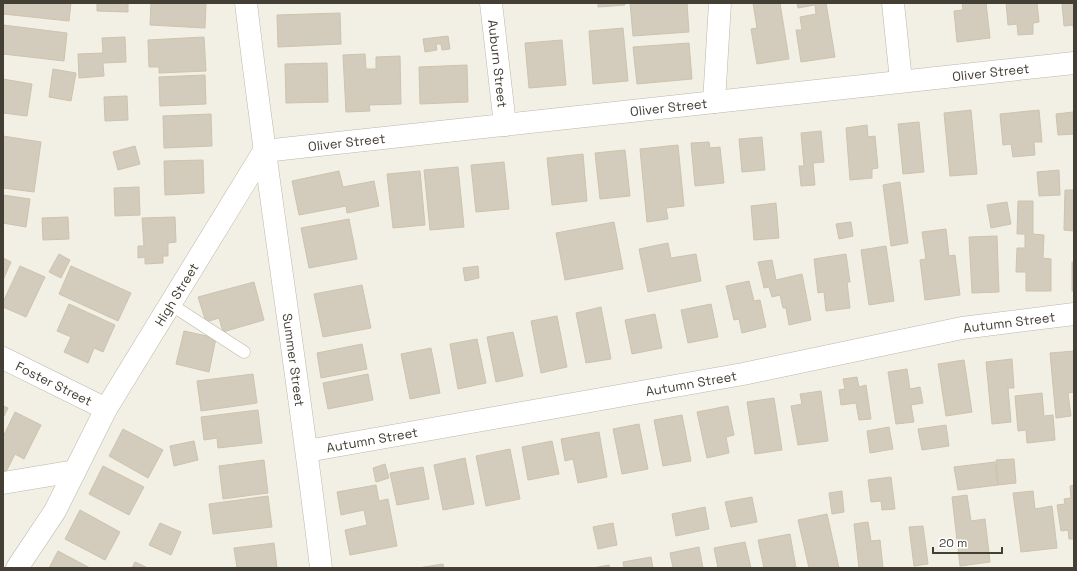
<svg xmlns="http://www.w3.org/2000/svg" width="1077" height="571" viewBox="0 0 1077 571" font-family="'Space Grotesk',sans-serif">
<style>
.building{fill:#d3cbbb;stroke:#cdc3ae}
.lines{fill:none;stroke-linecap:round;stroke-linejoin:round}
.service-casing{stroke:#bdb7a8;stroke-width:13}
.minor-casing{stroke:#bdb7a8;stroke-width:23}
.tertiary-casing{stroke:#bdb7a8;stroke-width:23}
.service{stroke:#fff;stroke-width:12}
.minor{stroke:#fff;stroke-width:22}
.tertiary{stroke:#fff;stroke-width:22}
.labels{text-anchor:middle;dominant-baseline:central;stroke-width:3;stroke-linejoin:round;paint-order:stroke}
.street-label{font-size:13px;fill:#443f35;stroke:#fff}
</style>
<rect width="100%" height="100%" fill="#f2efe5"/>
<!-- building -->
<g class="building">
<polygon points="3,3 71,3 69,21 3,14"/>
<polygon points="97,3 128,3 128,12 97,11"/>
<polygon points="151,3 206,3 205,28 150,25"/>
<polygon points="598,3 624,3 625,5 598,7"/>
<polygon points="630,3 687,3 689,32 633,36"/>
<polygon points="753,3 780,3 789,59 757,64 751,29 757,28"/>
<polygon points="797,3 826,3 835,57 801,62 796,30 802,30 800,17 816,14 815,5 798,8"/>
<polygon points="962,3 986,3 990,38 957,42 954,11 963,10"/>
<polygon points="1006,3 1037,3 1039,22 1033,23 1033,34 1018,35 1017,24 1008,25"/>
<polygon points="1062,3 1074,3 1074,33 1073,25 1064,26"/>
<polygon points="340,13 341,44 278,47 277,15"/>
<polygon points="3,25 67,33 64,61 3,54"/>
<polygon points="623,28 628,81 593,84 589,31"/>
<polygon points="448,36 450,49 442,50 441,44 436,44 437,50 425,52 423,39"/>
<polygon points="125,37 126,62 103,63 104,76 79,78 78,54 103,53 102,38"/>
<polygon points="204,37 206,71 159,73 159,67 149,67 148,40"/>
<polygon points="562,40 566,85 529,88 525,43"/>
<polygon points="689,43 692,79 637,84 633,47"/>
<polygon points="365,54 366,69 376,69 376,57 400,56 401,104 369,105 370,111 346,112 343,55"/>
<polygon points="327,63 328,102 286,103 285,64"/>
<polygon points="467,65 468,102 420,104 419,67"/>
<polygon points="53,69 76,73 71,101 49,97"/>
<polygon points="205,75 206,104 160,106 159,77"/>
<polygon points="3,79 32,84 27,116 3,113"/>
<polygon points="127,96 128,120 105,121 104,97"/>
<polygon points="971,110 977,174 950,176 944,113"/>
<polygon points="1039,110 1042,142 1034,142 1035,155 1013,157 1011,144 1003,145 1000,114"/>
<polygon points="1073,112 1074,134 1058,135 1056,114"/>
<polygon points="211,114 212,146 164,148 163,116"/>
<polygon points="919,122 924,172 903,174 898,124"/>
<polygon points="867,125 868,137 875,136 878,168 872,169 872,178 850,180 846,128"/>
<polygon points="821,131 824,162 813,163 815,185 801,186 799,166 804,166 801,133"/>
<polygon points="3,136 41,142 34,192 3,188"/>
<polygon points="762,137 765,170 742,172 739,139"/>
<polygon points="709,142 710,148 720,147 724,183 695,186 691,143"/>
<polygon points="678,145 684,206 666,208 668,219 647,222 640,149"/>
<polygon points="135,146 140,164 118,170 113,152"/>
<polygon points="625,150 630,196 600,199 595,153"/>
<polygon points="583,154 587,201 552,205 547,158"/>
<polygon points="203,160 204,193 165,195 164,161"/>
<polygon points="504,162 509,209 476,212 471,165"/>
<polygon points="458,167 464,227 430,230 424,170"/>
<polygon points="1059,170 1060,195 1039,196 1037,172"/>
<polygon points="339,171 343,187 374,181 379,206 347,213 346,206 299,215 292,181"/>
<polygon points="420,171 425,225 393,228 387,174"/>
<polygon points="900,182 908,243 891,246 883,185"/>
<polygon points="139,187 140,215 115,216 114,188"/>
<polygon points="1065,190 1074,190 1074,231 1064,230"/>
<polygon points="3,195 30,199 26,227 3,223"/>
<polygon points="1018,201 1033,201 1033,234 1044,235 1043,258 1051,259 1051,291 1026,291 1026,272 1016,272 1017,248 1025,248 1025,234 1017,234"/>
<polygon points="1007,202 1011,224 991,228 987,205"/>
<polygon points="776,203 779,238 754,240 751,206"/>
<polygon points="68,217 69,239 43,240 42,218"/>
<polygon points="175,217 176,242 168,243 168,256 163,256 163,263 145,264 145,257 138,258 138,246 144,246 142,218"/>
<polygon points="349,219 357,259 309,268 301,228"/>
<polygon points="614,222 623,269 565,280 556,233"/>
<polygon points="851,222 853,236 839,239 836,224"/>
<polygon points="946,229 949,256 955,255 960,295 925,300 920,260 926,259 922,232"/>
<polygon points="997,236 999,292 972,293 969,237"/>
<polygon points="668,243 671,258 696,254 701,281 648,292 639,249"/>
<polygon points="886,246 894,301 869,305 861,250"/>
<polygon points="59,254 70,260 61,278 49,272"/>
<polygon points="846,254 850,282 847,282 850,308 826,311 824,292 818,293 814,259"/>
<polygon points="3,258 11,262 3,280"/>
<polygon points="772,260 776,280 802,274 811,320 789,325 786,308 783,308 780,295 772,297 769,287 764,288 758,262"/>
<rect x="1072" y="262" width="2" height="29"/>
<polygon points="20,266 45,277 26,317 3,307 3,302"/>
<polygon points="71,266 131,293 118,321 59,294"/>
<polygon points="478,266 479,278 465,281 463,268"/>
<polygon points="749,281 754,301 760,300 766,327 742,333 739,319 734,320 726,286"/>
<polygon points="254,282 264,320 223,332 219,318 206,322 198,297"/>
<polygon points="362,285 371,328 323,337 314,294"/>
<polygon points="69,304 115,325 103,352 94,348 88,363 64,352 71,337 57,331"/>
<polygon points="711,304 718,337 688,343 681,310"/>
<polygon points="601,307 611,359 586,363 576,313"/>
<polygon points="655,314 662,348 632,354 625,320"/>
<polygon points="557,316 567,367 541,373 531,321"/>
<polygon points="184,331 216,338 209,372 176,364"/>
<polygon points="513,332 523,376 496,382 487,337"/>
<polygon points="477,339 486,383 458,389 450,344"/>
<polygon points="362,344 367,369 321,378 317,353"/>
<polygon points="431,348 440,393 410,399 401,354"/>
<polygon points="1074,351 1074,392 1068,393 1071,416 1056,418 1050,353"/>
<polygon points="1012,359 1014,388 1008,388 1011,422 992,424 986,362"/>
<polygon points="964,360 972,412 946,416 938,364"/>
<polygon points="907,369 910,389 920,387 923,403 911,405 914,422 896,424 888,372"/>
<polygon points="253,374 257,403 201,411 197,381"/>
<polygon points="368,374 373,400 328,409 323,383"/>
<polygon points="857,377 859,387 866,385 871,419 859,420 856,403 841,405 839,390 845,389 843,379"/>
<polygon points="821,391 828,441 798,445 791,406 802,404 800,394"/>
<polygon points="1042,393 1044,416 1053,415 1055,440 1027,443 1026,430 1018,431 1015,396"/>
<polygon points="774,398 782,450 755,454 747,402"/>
<polygon points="3,406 8,408 3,418"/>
<polygon points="728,406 734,435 726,437 729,453 707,458 697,412"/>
<polygon points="258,410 262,443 218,448 217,438 204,440 201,417"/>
<polygon points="15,412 41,425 24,459 15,454 5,474 3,473 3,437"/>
<polygon points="682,415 691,461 663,466 654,420"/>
<polygon points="639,424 648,469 622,474 613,429"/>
<polygon points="946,425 949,446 922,450 918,429"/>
<polygon points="889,427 893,449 870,453 867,431"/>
<polygon points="123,429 163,450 148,478 109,456"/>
<polygon points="599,432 607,477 578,483 573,459 565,461 561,439"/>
<polygon points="194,441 198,460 174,466 170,446"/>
<polygon points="552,441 559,474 528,480 522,447"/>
<polygon points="510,449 520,499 486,506 476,456"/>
<polygon points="465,458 474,504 443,510 434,465"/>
<polygon points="1014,459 1016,483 998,485 996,460"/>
<polygon points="264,460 268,493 223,499 219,466"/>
<polygon points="995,462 998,485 958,490 954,467"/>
<polygon points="385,464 389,478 376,482 373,468"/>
<polygon points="103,466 144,487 129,515 89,494"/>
<polygon points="423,467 429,499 397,505 390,473"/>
<polygon points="891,477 895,509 882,510 881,501 871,502 868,480"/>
<polygon points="376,485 379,501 388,499 397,546 350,555 345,530 367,525 364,510 341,515 337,492"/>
<polygon points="1074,485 1074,539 1069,539 1068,530 1061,531 1057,505 1065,504 1064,499 1071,498 1070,486"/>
<polygon points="842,491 844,512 832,514 829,493"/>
<polygon points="1033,491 1035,509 1052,506 1057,548 1021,552 1013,493"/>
<polygon points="967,495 971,521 985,519 990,562 960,566 952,497"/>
<polygon points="268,496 272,527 213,534 209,504"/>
<polygon points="752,497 757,522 731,527 725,502"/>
<polygon points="705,507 709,529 676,536 672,514"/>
<polygon points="80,510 120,532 105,560 65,539"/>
<polygon points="827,514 839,568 809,568 798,520"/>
<polygon points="868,522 871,541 880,540 883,568 859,568 854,524"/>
<polygon points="160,523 181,532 171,555 149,545"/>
<polygon points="613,523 617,545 598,549 593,527"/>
<polygon points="923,526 928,564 914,566 909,527"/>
<polygon points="790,534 796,568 764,568 758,540"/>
<polygon points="745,542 751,568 718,568 714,548"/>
<polygon points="274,543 277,568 237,568 234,548"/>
<polygon points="699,547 703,568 673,568 670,553"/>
<polygon points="58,551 90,568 49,568"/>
<polygon points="651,557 653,568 624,568 623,562"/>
<polygon points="135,562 148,568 132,568"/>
<polygon points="443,564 444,568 418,568"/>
<polygon points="609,565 610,568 593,568"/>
</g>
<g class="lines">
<defs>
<polyline id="service" points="170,304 244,352"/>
<g id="minor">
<path id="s1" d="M491,3L505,125"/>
<polyline points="893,3 901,81"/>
<polyline points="714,102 720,3"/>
<path id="s2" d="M264,151L1074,63"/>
<path id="s3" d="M3,358L106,409"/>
<path id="s4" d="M307,451L743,374L962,328L1074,314"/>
<polyline points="3,483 75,471"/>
</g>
<g id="tertiary">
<path id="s5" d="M246,3C268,192 299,379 321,568"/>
<path id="s6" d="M17,568L55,511L106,409L264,151"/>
</g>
</defs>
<!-- service casing -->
<use href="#service" class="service-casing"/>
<!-- minor casing -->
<use href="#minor" class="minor-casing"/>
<!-- tertiary casing -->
<use href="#tertiary" class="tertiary-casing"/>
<!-- service -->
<use href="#service" class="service"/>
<!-- minor -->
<use href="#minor" class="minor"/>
<!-- tertiary -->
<use href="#tertiary" class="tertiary"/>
</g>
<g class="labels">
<!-- street labels -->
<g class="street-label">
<text stroke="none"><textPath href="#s1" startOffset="61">Auburn Street</textPath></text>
<text stroke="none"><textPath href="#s2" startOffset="731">Oliver Street</textPath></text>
<text stroke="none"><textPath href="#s2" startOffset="407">Oliver Street</textPath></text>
<text stroke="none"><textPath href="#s2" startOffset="83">Oliver Street</textPath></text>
<text stroke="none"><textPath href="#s6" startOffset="317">High Street</textPath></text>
<text stroke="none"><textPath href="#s4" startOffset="714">Autumn Street</textPath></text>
<text stroke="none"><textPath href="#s5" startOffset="360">Summer Street</textPath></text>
<text stroke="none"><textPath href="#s4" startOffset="390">Autumn Street</textPath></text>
<text stroke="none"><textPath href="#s3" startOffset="57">Foster Street</textPath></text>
<text stroke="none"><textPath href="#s4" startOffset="66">Autumn Street</textPath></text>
</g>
</g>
<!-- border -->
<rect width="1077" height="571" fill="none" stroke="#443f35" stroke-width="8"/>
<!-- scale -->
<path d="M933 547v6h69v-6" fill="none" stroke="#443f35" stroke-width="2"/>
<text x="939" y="547" font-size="12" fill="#443f35" stroke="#ffffff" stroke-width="3" paint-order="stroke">20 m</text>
</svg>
